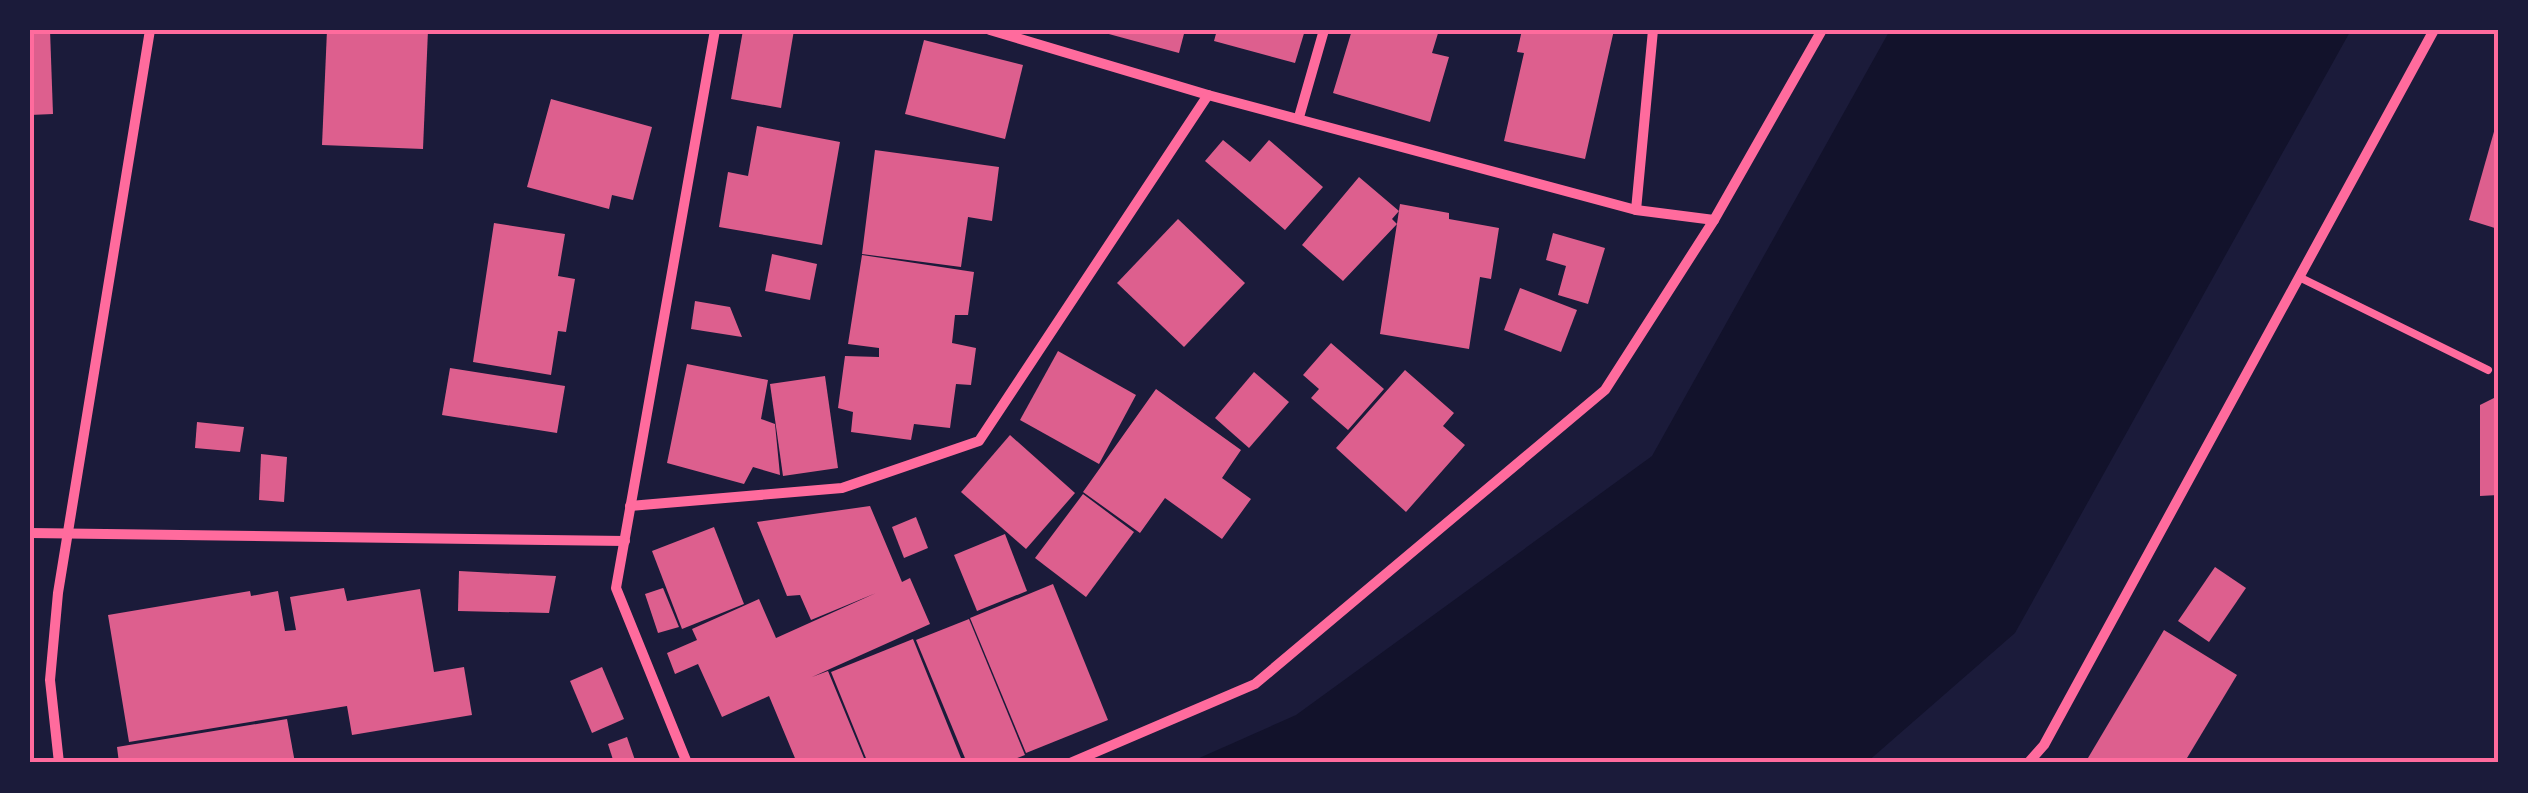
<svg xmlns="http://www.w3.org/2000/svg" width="2528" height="793" viewBox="0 0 2528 793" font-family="Karla,sans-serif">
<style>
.water{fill:#12122b}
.building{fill:#dd5f8e}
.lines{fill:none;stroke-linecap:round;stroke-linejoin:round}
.service{stroke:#ff6b9d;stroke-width:8}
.minor{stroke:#ff6b9d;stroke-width:10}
.neatline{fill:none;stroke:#ff6b9d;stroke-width:4}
</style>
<rect width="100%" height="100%" fill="#1b1b3a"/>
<!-- water -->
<polygon class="water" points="1890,30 2351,30 2015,633 1866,763 1188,763 1296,715 1652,456"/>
<!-- building -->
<g class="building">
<polygon points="30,30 50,30 53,114 30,115"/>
<polygon points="327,30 428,30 423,149 322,145"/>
<polygon points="743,30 794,30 781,108 731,99"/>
<polygon points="1094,30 1185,30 1179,53"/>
<polygon points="1217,30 1305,30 1295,63 1214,41"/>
<polygon points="1352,30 1439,30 1432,53 1449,57 1430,122 1333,93"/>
<polygon points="1522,30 1614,30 1585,159 1504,141 1524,53 1517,52"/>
<polygon points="924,40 1023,65 1005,139 905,114"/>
<polygon points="551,99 652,127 633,200 612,195 609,209 527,187"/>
<polygon points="2497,121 2498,121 2498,229 2469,220"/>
<polygon points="757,126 840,142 822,245 719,227 728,172 748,176"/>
<polygon points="1223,140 1250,162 1269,140 1323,187 1285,230 1205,161"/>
<polygon points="875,150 999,167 992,221 968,217 961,267 862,254"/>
<polygon points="1359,177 1399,211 1392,219 1397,224 1343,281 1302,245"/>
<polygon points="1400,204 1449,213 1449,219 1499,228 1491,279 1480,277 1469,349 1380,334"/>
<polygon points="1178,219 1245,283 1184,347 1117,283"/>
<polygon points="494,223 565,234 558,276 575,279 566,332 558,331 551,375 473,362"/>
<polygon points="1553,233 1605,248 1588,304 1558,295 1566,266 1546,260"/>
<polygon points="772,254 817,264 810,300 765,291"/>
<polygon points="862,255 974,272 968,315 955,315 952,343 976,348 971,385 956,384 950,428 914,424 911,440 851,432 853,412 838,408 845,356 879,357 879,348 848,344"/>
<polygon points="1520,288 1577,310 1561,352 1504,330"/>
<polygon points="695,301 730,307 742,337 691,329"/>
<polygon points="1331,343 1384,389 1348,430 1311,398 1319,389 1303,375"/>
<polygon points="1058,351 1136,395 1099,464 1020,420"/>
<polygon points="687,364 768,380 761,419 775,424 780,475 753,467 744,484 667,463"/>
<polygon points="450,368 565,386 557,433 442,415"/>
<polygon points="1405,370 1454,413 1443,426 1465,445 1406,512 1336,448"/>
<polygon points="1254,372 1289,402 1249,448 1215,418"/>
<polygon points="825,376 838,468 783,476 770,384"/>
<polygon points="1156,389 1241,450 1222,478 1251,499 1222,539 1165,498 1140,533 1083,492"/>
<polygon points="2498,396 2498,495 2480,496 2480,405"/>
<polygon points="197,422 244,427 240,452 195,448"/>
<polygon points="1010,435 1075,493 1026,549 961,492"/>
<polygon points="261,454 287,457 284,502 259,500"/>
<polygon points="1083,494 1134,532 1086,597 1035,558"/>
<polygon points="870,506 902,582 910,578 930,624 812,677 828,671 866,763 797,763 769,696 722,717 698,664 675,674 667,653 697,640 692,629 759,599 776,638 876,593 811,620 800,595 787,596 757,522"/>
<polygon points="916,517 928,548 904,558 892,527"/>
<polygon points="714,527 744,604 682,629 652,551"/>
<polygon points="1005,534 1027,591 977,611 954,555"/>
<polygon points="2215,567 2246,588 2209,642 2178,621"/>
<polygon points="459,571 556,576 549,613 458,611"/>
<polygon points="1053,584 1108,720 1026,753 970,618"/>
<polygon points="344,588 347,601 420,589 434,672 464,667 472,715 352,735 347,706 129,742 108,615 250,591 251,596 278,591 285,631 296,630 290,597"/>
<polygon points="663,588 679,627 658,633 645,594"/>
<polygon points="969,619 1025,755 1005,763 967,763 916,640"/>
<polygon points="2164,630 2237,675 2184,763 2085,763"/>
<polygon points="913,639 963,763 868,763 831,672"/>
<polygon points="602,667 624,719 592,733 570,681"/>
<polygon points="287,719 295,763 119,763 117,747"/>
<polygon points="627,737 636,763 614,763 608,744"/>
</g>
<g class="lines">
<!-- service -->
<polyline class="service" points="2299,277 2488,370"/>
<!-- minor -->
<g class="minor">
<polyline points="990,30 1208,95 1636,210 1714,220"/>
<polyline points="1299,117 1324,30"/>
<polyline points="1636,210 1653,30"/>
<polyline points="630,506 842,488 979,441 1208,95"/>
<polyline points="30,533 625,541"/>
<polyline points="59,763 50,680 58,593 150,30"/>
<polyline points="687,763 616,588 715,30"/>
<polyline points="1070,763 1255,684 1605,390 1714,220 1822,30"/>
<polyline points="2028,763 2044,745 2434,30"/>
</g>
</g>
<!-- border -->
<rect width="2528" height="793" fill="none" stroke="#1b1b3a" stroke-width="65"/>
<rect x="32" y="32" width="2464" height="728" class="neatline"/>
</svg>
